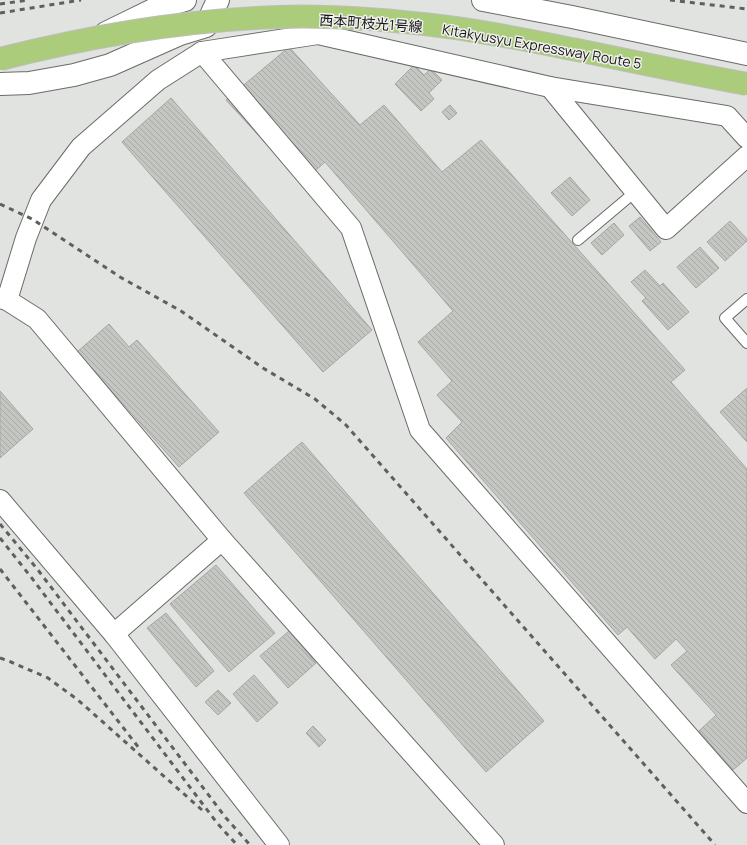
<svg xmlns="http://www.w3.org/2000/svg" width="747" height="845" viewBox="0 0 747 845" font-family="Manrope,'Noto Sans JP',sans-serif">
<style>
.building{fill:url(#building-back-hatch);stroke:#a5a7a3}
.lines{fill:none;stroke-linecap:round;stroke-linejoin:round}
.service-casing{stroke:#6b6c69;stroke-width:12}
.minor-casing{stroke:#6b6c69;stroke-width:22}
.tertiary-casing{stroke:#6b6c69;stroke-width:24}
.service{stroke:#fff;stroke-width:10}
.minor{stroke:#fff;stroke-width:20}
.tertiary{stroke:#fff;stroke-width:22}
.rail{stroke:#5e605e;stroke-width:3;stroke-dasharray:5 5;stroke-linecap:butt}
.motorway-bridge-casing{stroke:#bebebe;stroke-width:24;stroke-linecap:butt}
.motorway-bridge{stroke:#aacc7b;stroke-width:22}
.labels{text-anchor:middle;dominant-baseline:central;stroke-width:3;stroke-linejoin:round;paint-order:stroke}
.street-label{font-size:14px;fill:#161716;stroke:#eff0ed}
</style>
<defs>
<pattern id="building-back-hatch" width="6" height="6" patternUnits="userSpaceOnUse"><rect width="6" height="6" fill="#c4c6c2"/><path d="M-1 5l2 2M0 0l6 6M5-1l2 2" fill="none" stroke="#a8a9a6"/></pattern>
</defs>
<rect width="100%" height="100%" fill="#e1e3e0"/>
<!-- building -->
<g class="building">
<polygon points="289,47 360,125 384,105 442,172 481,140 685,370 671,382 747,469 747,758 733,770 699,731 716,715 671,665 687,651 676,639 655,659 627,627 618,635 446,438 462,422 437,395 452,381 418,342 453,311 325,162 302,183 226,100"/>
<polygon points="414,65 424,75 431,69 442,80 429,93 434,99 421,111 395,84"/>
<polygon points="171,98 372,330 323,372 122,142"/>
<polygon points="450,105 457,113 449,120 442,112"/>
<polygon points="570,177 590,200 572,216 551,193"/>
<polygon points="640,217 661,242 650,251 629,226"/>
<polygon points="730,221 747,239 747,241 725,261 707,242"/>
<polygon points="614,223 624,235 602,255 591,243"/>
<polygon points="700,247 719,268 696,288 677,267"/>
<polygon points="645,270 660,286 663,283 689,312 668,330 642,301 646,298 631,282"/>
<polygon points="109,324 129,347 137,340 219,432 179,467 77,352"/>
<polygon points="747,388 747,442 720,412"/>
<polygon points="0,391 33,429 0,458"/>
<polygon points="302,442 544,721 486,772 244,493"/>
<polygon points="216,565 275,633 229,672 170,604"/>
<polygon points="166,613 214,671 196,687 147,628"/>
<polygon points="289,631 316,663 288,688 260,656"/>
<polygon points="254,675 278,703 257,722 233,694"/>
<polygon points="218,690 231,703 218,715 205,702"/>
<polygon points="313,726 326,740 319,747 306,733"/>
</g>
<g class="lines">
<defs>
<g id="service">
<polyline points="578,240 635,192"/>
<polyline points="747,299 725,318 747,343"/>
</g>
<g id="minor">
<polyline points="202,52 351,228 420,430 747,803"/>
<polyline points="550,87 666,229 747,156"/>
<polyline points="0,298 7,300 26,238 41,200 81,147 158,80 202,52 318,34 550,87 727,116 747,138"/>
<polyline points="7,300 37,319 222,540 494,845"/>
<polyline points="0,500 114,634 279,845"/>
<polyline points="114,634 222,540"/>
</g>
<g id="tertiary">
<polyline points="483,0 572,17 747,54"/>
<polyline points="206,26 218,0"/>
<polyline points="106,33 155,9 185,0"/>
<polyline points="0,84 29,83 74,75 110,65 180,34 203,27"/>
</g>
</defs>
<!-- service casing -->
<use href="#service" class="service-casing"/>
<!-- minor casing -->
<use href="#minor" class="minor-casing"/>
<!-- tertiary casing -->
<use href="#tertiary" class="tertiary-casing"/>
<!-- service -->
<use href="#service" class="service"/>
<!-- minor -->
<use href="#minor" class="minor"/>
<!-- tertiary -->
<use href="#tertiary" class="tertiary"/>
<!-- rail -->
<g class="rail">
<polyline points="670,0 747,9"/>
<polyline points="0,4 29,0"/>
<polyline points="0,13 81,0"/>
<polyline points="0,204 32,219 120,277 181,311 263,368 315,399 346,425 715,845"/>
<polyline points="0,524 38,570 226,818 250,845"/>
<polyline points="0,538 31,577 217,823 237,845"/>
<polyline points="0,569 139,748"/>
<polyline points="0,658 11,662 48,678 78,700 202,810"/>
</g>
<defs>
<path id="motorway-bridge" d="M0,59C90,36 184,20 278,17C334,15 392,20 448,27C495,33 541,43 587,52C640,63 693,74 747,84"/>
</defs>
<!-- motorway-bridge casing -->
<use href="#motorway-bridge" class="motorway-bridge-casing"/>
<!-- motorway-bridge -->
<use href="#motorway-bridge" class="motorway-bridge"/>
</g>
<g class="labels">
<!-- street labels -->
<g class="street-label">
<text transform="translate(371 23) rotate(4)">西本町枝光1号線</text>
<text transform="translate(542 46) rotate(10)">Kitakyusyu Expressway Route 5</text>
</g>
</g>
</svg>
